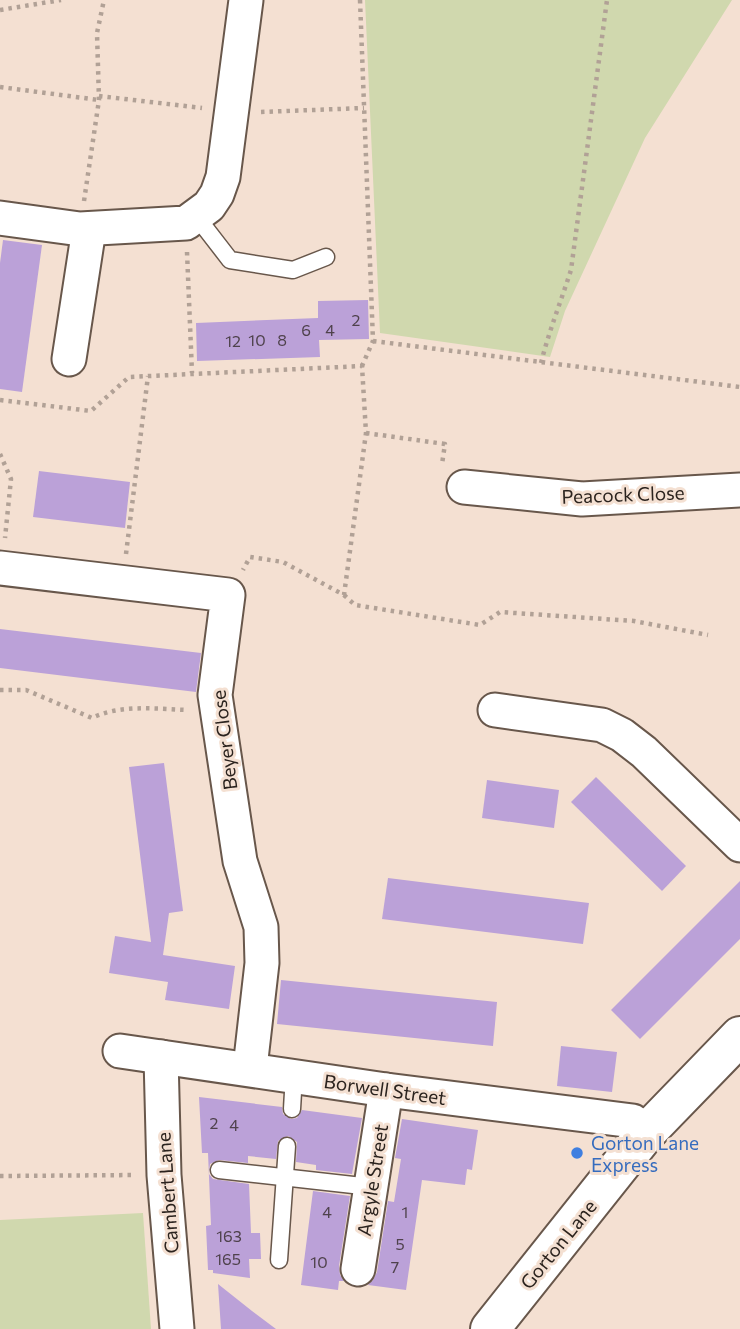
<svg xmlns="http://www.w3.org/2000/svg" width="740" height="1329" viewBox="0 0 740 1329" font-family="Commissioner,sans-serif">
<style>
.green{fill:#d0d8ae}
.building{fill:#bba1d8}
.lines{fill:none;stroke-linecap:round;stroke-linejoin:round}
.service-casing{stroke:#68574b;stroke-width:19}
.minor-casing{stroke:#68574b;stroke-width:37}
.tertiary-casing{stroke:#68574b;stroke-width:42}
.path{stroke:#b1a196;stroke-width:4.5;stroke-dasharray:3.5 5;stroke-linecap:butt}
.service{stroke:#fff;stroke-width:16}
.minor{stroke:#fff;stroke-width:33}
.tertiary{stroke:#fff;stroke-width:38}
.shop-dot{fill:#3f7fe0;stroke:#f4e0d2;stroke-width:2.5}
.labels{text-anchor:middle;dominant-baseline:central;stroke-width:6;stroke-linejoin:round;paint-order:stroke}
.number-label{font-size:16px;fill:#4f424c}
.street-label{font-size:19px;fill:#2b231e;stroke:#f4e0d2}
.shop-label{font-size:19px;fill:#366cbe;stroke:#f4e0d2;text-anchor:start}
</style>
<rect width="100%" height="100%" fill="#f4e0d2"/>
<!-- green -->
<g class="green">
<polygon points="365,0 732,0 645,138 565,311 550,357 380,333"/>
<polygon points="143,1213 151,1329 0,1329 0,1220"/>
</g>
<!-- building -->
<g class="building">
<polygon points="3,240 42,245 22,392 0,389 0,263"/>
<polygon points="368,300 369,339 319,340 320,357 197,361 196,323 318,318 318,301"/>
<polygon points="39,471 130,482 125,528 33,517"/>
<polygon points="0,629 201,653 196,692 0,668"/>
<polygon points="164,763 183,911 169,913 163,955 235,966 229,1009 165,1000 168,982 109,973 115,936 151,942 129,767"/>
<polygon points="596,777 686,866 662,891 571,802"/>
<polygon points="487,780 559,790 554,828 482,818"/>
<polygon points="388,878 589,903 583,944 382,919"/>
<polygon points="740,881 740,939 640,1039 611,1010"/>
<polygon points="281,980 497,1002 493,1046 277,1024"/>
<polygon points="561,1046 617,1052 612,1092 557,1086"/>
<polygon points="199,1097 282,1107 283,1114 291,1119 297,1118 302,1110 362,1118 352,1174 316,1170 316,1165 296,1162 297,1142 288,1136 278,1141 276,1159 248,1156 248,1163 219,1160 210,1164 209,1174 213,1179 249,1184 251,1233 260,1233 261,1259 249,1259 250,1278 213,1273 213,1270 208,1270 206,1226 211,1225 208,1153 202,1153"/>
<polygon points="402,1119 478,1130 472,1170 467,1169 465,1185 422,1180 406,1290 368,1285 373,1280 377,1272 388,1201 394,1202 401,1159 395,1158"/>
<polygon points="313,1191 350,1196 339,1266 340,1275 344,1281 339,1281 338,1290 301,1285"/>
<polygon points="218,1284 252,1311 276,1329 221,1329"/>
</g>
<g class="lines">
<defs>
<g id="service">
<polyline points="196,216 230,260 293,270 326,257"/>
<polyline points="292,1109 294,1075"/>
<polyline points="219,1170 371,1187"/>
<polyline points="279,1260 287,1146"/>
</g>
<g id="minor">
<polyline points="0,218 80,229 186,223 209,206 217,194 223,177 246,0"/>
<polyline points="69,359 89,229"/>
<polyline points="464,487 582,499 740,490"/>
<polyline points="0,568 228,595 215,695 240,861 261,927 262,963 250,1068"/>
<polyline points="495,710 602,725 622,735 644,752 740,845"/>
<polyline points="120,1051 386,1090 633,1121 646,1133"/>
<polyline points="161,1057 164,1175 177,1329"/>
<polyline points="358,1269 386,1090"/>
</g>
<polyline id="tertiary" points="490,1329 646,1133 740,1036"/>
</defs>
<!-- service casing -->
<use href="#service" class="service-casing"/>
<!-- minor casing -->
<use href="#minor" class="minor-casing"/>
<!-- tertiary casing -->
<use href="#tertiary" class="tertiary-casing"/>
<!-- path -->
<g class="path">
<polyline points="360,0 373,341 362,366"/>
<polyline points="0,10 61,0"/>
<polyline points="0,87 99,100"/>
<polyline points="99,96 202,108"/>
<polyline points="261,112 364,108"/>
<polyline points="84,201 99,100 97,33 104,0"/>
<polyline points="187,252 192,373"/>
<polyline points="373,341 740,387"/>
<path d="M541,363C549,331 561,301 571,270L607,0"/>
<polyline points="0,400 91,411 129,377 362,366 366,433 344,595 283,562 250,557 243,570"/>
<polyline points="366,433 445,444 442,464"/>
<polyline points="0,454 11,479 5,538"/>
<polyline points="126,554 148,376"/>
<polyline points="344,595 355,605 480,625 500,612 634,621 708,635"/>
<path d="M0,690H26L92,718C120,704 157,709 188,710"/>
<polyline points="0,1176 136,1175"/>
</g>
<!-- service -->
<use href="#service" class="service"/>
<!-- minor -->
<use href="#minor" class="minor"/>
<!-- tertiary -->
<use href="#tertiary" class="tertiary"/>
</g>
<!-- markers -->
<circle class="shop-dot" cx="577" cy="1153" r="7"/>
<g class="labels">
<!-- number labels -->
<g class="number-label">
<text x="356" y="319">2</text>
<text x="306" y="329">6</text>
<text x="330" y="329">4</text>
<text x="257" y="339">10</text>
<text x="282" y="339">8</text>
<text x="233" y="340">12</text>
<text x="214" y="1122">2</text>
<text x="234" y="1124">4</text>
<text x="327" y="1211">4</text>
<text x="405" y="1211">1</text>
<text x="229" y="1235">163</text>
<text x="400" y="1243">5</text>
<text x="228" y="1258">165</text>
<text x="319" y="1261">10</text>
<text x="395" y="1266">7</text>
</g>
<!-- street labels -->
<g class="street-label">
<text transform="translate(623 494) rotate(-2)">Peacock Close</text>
<text transform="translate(224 740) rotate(-97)">Beyer Close</text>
<text transform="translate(385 1089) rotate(8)">Borwell Street</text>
<text transform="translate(372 1180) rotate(-81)">Argyle Street</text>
<text transform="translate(167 1193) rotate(-94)">Cambert Lane</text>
<text transform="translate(558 1244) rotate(-51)">Gorton Lane</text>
</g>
<!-- shop labels -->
<g class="shop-label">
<text x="591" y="1142">Gorton Lane<tspan x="591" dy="22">Express</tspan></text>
</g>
</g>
</svg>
